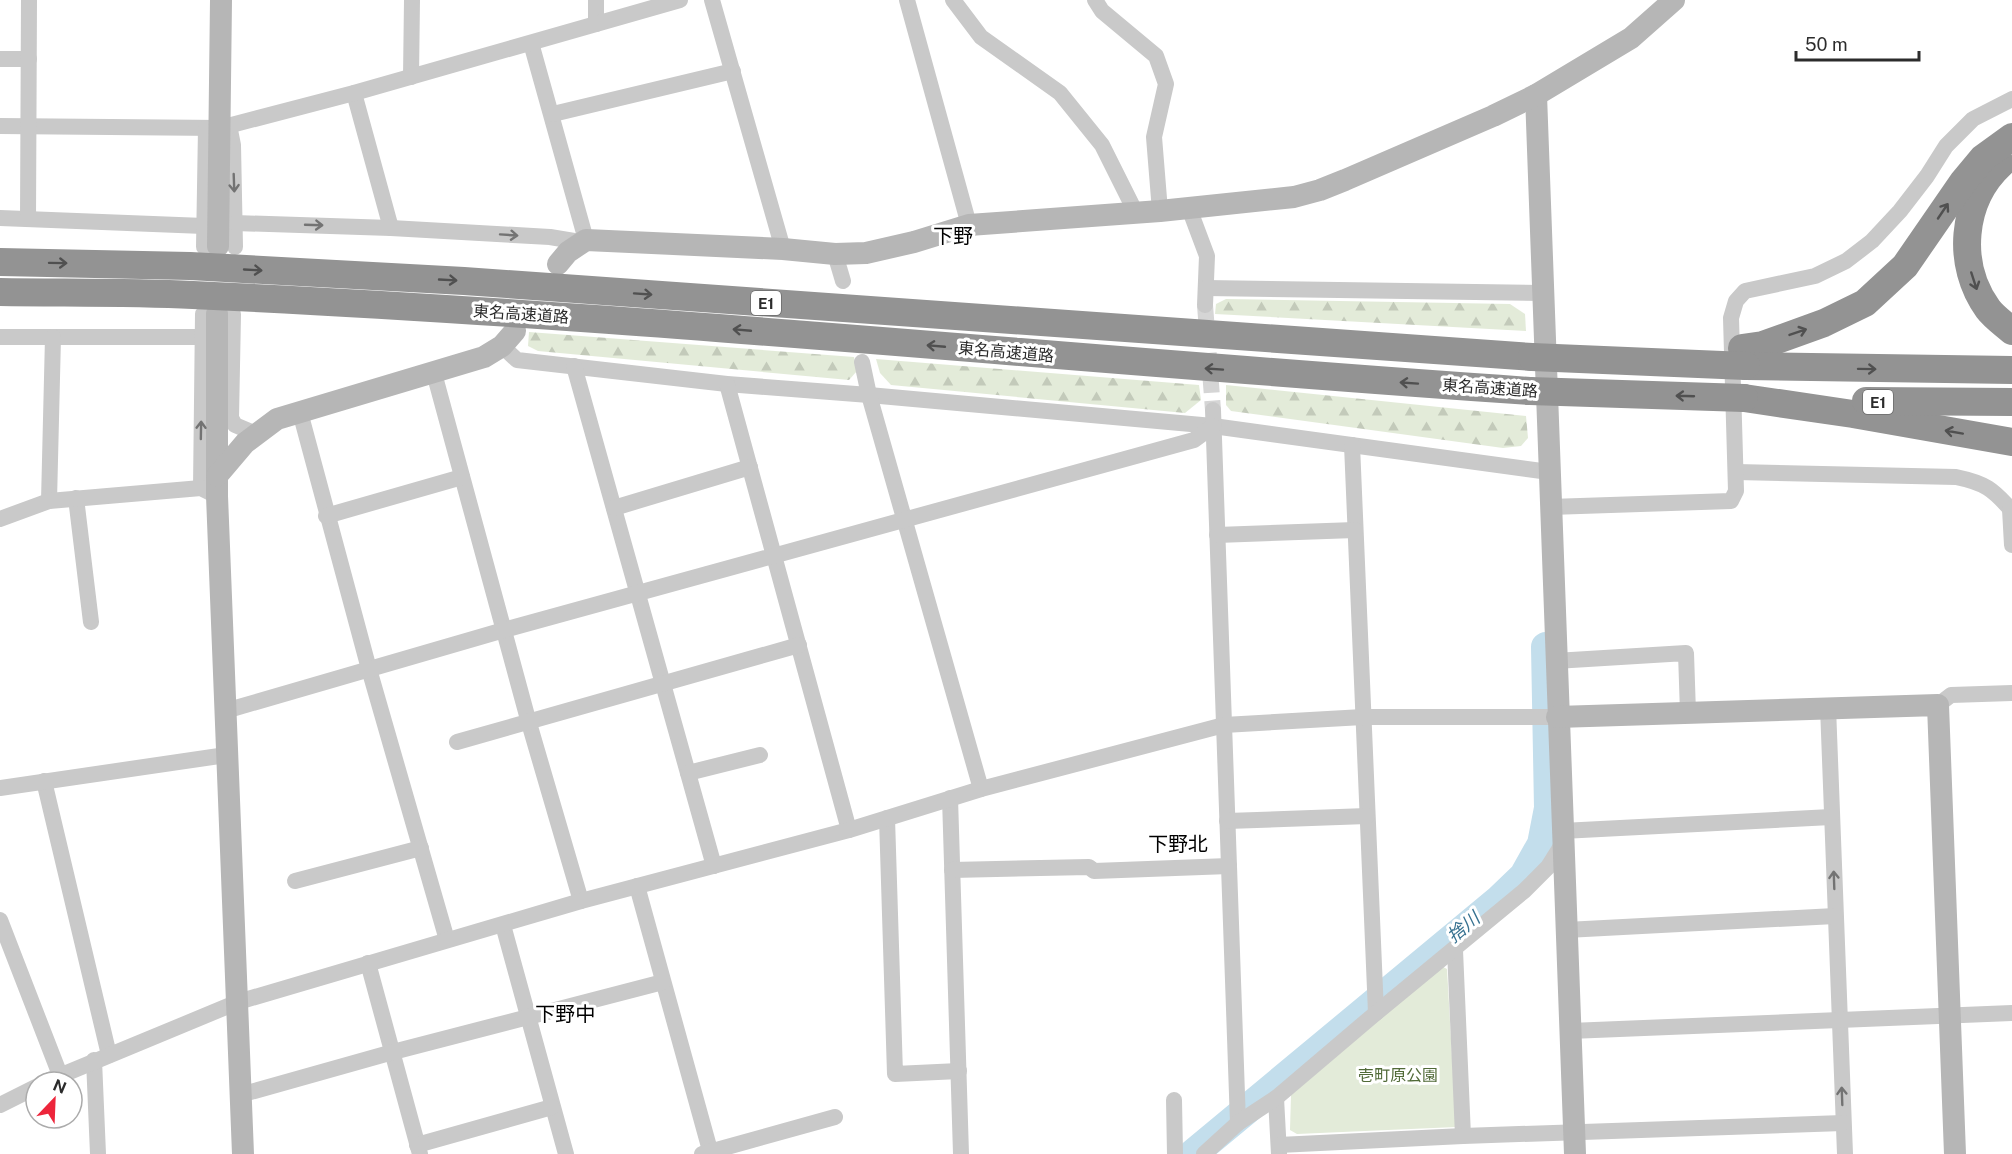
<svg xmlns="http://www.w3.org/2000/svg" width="2012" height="1154" viewBox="0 0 2012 1154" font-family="'Public Sans','Noto Sans JP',sans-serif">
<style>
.forest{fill:url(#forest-firs)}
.park{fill:#e3ebd9}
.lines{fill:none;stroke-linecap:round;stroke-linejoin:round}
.river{stroke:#c3deec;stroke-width:30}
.street-tunnel{stroke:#d5d5d5;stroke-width:16;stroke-dasharray:16 8;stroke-linecap:butt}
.street{stroke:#c9c9c9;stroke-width:16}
.secondary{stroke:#b6b6b6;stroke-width:22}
.highway{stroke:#939393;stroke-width:28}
.highway-bridge{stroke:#939393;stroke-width:28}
.oneway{stroke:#737373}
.oneway2{stroke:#505050}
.labels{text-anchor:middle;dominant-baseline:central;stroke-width:6;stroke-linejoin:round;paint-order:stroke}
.shield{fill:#fff;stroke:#6b6b6b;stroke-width:1.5}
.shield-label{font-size:15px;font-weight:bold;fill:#2c2c2c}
.street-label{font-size:16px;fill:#2c2c2c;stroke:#fff}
.park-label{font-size:16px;fill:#516a38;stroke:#fff}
.water-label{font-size:18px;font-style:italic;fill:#377291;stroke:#fff}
.quarter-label{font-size:20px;fill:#000;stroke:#fff}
</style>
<defs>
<pattern id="forest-firs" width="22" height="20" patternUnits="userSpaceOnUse" patternTransform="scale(1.5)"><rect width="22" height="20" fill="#e3ebd9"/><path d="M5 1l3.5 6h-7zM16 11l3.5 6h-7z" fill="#c3caba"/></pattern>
</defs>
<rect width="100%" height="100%" fill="#fff"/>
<!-- forest -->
<g class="forest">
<polygon points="1226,299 1510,304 1525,314 1526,331 1215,314 1216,304"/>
<polygon points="529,332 854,357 857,371 849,380 538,351 528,346"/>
<polygon points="876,359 1199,385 1201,400 1185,413 891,385 880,373"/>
<polygon points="1226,385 1526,416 1528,438 1521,446 1503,448 1231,411 1226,405"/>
</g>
<!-- park -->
<polygon class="park" points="1441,966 1447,969 1456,1127 1297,1134 1290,1130 1291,1095"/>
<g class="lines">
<!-- river -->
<polyline class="river" points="1193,1154 1499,900 1524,876 1542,844 1549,808 1546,647"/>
<!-- street-tunnel -->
<polyline class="street-tunnel" points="1205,305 1213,410"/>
<!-- street -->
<g class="street">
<polyline points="712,0 783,249"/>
<polyline points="907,0 969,225"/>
<polyline points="953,0 981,37 1060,93 1102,145 1136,213"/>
<polyline points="1095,0 1102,11 1156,56 1166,84 1154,137 1160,211"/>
<polyline points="596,24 596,0"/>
<polyline points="531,43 586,240"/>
<polyline points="0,59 29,59"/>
<polyline points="411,77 412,0"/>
<polyline points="354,93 391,228"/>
<polyline points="553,114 733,71"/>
<polyline points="229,125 233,145 235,247"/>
<polyline points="0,126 220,128 354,93 680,0"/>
<polyline points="1189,208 1207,256 1205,305"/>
<polyline points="0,218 204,226"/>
<polyline points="28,219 29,0"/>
<polyline points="235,223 391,228 550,237 580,242"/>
<polyline points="204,247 206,128"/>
<polyline points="835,254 843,281"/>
<polyline points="1206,288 1543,293"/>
<polyline points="233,314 231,418 235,425 256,434"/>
<polyline points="0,337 202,337"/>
<polyline points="502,346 517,360 727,384 869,395 1213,426 1549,472"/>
<polyline points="862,362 869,395 981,789"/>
<polyline points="574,366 714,866"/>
<polyline points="434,373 529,723 581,901"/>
<polyline points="727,384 849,830"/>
<polyline points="1213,410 1238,1123"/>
<polyline points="300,412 369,669 447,940"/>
<polyline points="1352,445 1376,1013"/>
<path d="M1736,472L1956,477C1985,483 1993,489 2012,511"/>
<polyline points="201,488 203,314"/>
<polyline points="76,498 91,622"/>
<polyline points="49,501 53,337"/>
<polyline points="1550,507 1731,501 1736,491 1731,318 1736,301 1745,291 1815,276 1846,261 1872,241 1900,211 1927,176 1946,146 1973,119 2012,99"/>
<polyline points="614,508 750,467"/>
<polyline points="2010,509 2012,545"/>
<polyline points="326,516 462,477"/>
<polyline points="0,519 49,501 201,488 217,496"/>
<polyline points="1217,535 1355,530"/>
<polyline points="1555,661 1686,653 1688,713"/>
<polyline points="1938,705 1951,695 2012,693"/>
<polyline points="1828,707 1845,1154"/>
<polyline points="225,711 504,630 1194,440 1213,426"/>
<polyline points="457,742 799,645"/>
<polyline points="688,773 760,755"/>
<polyline points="44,781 109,1055"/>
<polyline points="0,788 226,755"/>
<polyline points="950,798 961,1154"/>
<polyline points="887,818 895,1074 959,1071"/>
<polyline points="1227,821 1367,816"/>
<polyline points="1562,831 1831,817"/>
<polyline points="952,870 1089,867 1094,871 1229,866"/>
<polyline points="295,881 421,848"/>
<polyline points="637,886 711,1154"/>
<polyline points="0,920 60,1075"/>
<polyline points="503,925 566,1154"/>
<polyline points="1566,930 1835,916"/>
<polyline points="1455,950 1463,1136"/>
<polyline points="368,963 420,1154"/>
<polyline points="1570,1031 2012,1013"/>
<polyline points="94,1060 98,1154"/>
<polyline points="45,1082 238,1002 581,901 849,830 981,789 1224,725 1363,717 1557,717"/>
<polyline points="240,1095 393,1052 663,982"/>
<polyline points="1276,1098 1279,1154"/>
<polyline points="1174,1100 1175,1154"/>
<polyline points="0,1105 36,1087"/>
<polyline points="417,1145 552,1107"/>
<polyline points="1279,1145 1463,1136 1843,1123"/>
<polyline points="702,1154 835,1117"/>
<polyline points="1204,1154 1238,1123 1276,1098 1376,1013 1524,891 1548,867 1563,843"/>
</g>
<!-- secondary -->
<g class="secondary">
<polyline points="1536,95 1575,1154"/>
<polyline points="218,246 221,0"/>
<polyline points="558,264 568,252 586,240 783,249 835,254 866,253 914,242 969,225 1160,211 1294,197 1320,190 1345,180 1493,116 1536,95 1631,38 1674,0"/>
<polyline points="217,314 217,496 243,1154"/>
<polyline points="217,476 245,443 277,419 484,357 502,346 515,331"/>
<polyline points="1557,717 1938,705 1955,1154"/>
</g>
<!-- highway -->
<g class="highway">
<path d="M2001,164C1961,201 1956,265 1988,309C1994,317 2004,324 2012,331"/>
<polyline points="0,262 190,266 464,281 1532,357"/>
<path d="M0,292C64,293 129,292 193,295C639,315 1084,361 1530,391"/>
<polyline points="1742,348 1763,345 1824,323 1865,303 1905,266 1963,182 1983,158 2012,137"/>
<polyline points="1746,366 2012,370"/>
<polyline points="1744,398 1853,414 2012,442"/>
<polyline points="1866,401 2012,402"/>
</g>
<!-- highway-bridge -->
<g class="highway-bridge">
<polyline points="1532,357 1746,366"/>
<polyline points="1530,391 1744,398"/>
</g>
</g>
<!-- one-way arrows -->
<defs><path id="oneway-shaft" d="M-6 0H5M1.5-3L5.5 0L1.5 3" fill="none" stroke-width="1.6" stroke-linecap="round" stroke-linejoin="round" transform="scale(1.5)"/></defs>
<g class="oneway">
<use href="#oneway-shaft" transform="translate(234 183) rotate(88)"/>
<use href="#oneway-shaft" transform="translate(314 225) rotate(2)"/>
<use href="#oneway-shaft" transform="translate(509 235) rotate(4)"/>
<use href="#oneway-shaft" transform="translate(201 430) rotate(-89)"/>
<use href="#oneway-shaft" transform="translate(1834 880) rotate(-92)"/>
<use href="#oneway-shaft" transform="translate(1842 1096) rotate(-92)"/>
</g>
<g class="oneway2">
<use href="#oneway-shaft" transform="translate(1943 211) rotate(-56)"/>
<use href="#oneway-shaft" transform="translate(58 263) rotate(1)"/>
<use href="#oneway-shaft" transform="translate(253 270) rotate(3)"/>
<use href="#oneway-shaft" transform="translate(448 280) rotate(3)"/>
<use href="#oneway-shaft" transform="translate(1974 281) rotate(72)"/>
<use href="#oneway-shaft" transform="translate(643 294) rotate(4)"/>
<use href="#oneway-shaft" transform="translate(742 330) rotate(-175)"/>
<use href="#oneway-shaft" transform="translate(1798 332) rotate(-19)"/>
<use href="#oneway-shaft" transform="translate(936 346) rotate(-175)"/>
<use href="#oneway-shaft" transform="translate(1214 369) rotate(-176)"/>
<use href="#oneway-shaft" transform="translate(1867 369) rotate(1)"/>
<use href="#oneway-shaft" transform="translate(1409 383) rotate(-176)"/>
<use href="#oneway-shaft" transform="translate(1685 396) rotate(-178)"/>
<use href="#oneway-shaft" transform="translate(1954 432) rotate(-170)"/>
</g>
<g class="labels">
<!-- shield labels -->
<g class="shield">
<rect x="751" y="291" width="30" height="24" rx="4.5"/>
<rect x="1863" y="390" width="30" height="24" rx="4.5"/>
</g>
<g class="shield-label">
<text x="766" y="303">E1</text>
<text x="1878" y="402">E1</text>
</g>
<!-- street labels -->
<g class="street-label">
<text transform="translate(521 314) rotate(4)">東名高速道路</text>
<text transform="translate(1006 352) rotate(5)">東名高速道路</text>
<text transform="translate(1490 388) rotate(4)">東名高速道路</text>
</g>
<!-- park labels -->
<g class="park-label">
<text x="1398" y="1075">壱町原公園</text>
</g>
<!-- water labels -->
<g class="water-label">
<text transform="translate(1463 927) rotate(-40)">捨川</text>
</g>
<!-- quarter labels -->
<g class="quarter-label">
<text x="953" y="236">下野</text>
<text x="1178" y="844">下野北</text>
<text x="565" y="1014">下野中</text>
</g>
</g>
<!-- north arrow -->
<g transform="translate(54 1100) rotate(23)"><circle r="28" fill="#ffffff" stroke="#ababab" stroke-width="1.5"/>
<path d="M0-4.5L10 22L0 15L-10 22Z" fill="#ed253b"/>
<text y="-9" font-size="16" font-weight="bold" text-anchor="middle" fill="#2c2c2c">N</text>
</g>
<!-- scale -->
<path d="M1796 51v9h123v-9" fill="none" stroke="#2c2c2c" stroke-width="3"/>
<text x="1805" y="51" font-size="18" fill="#2c2c2c" stroke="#ffffff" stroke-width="4.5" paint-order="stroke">50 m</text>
</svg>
